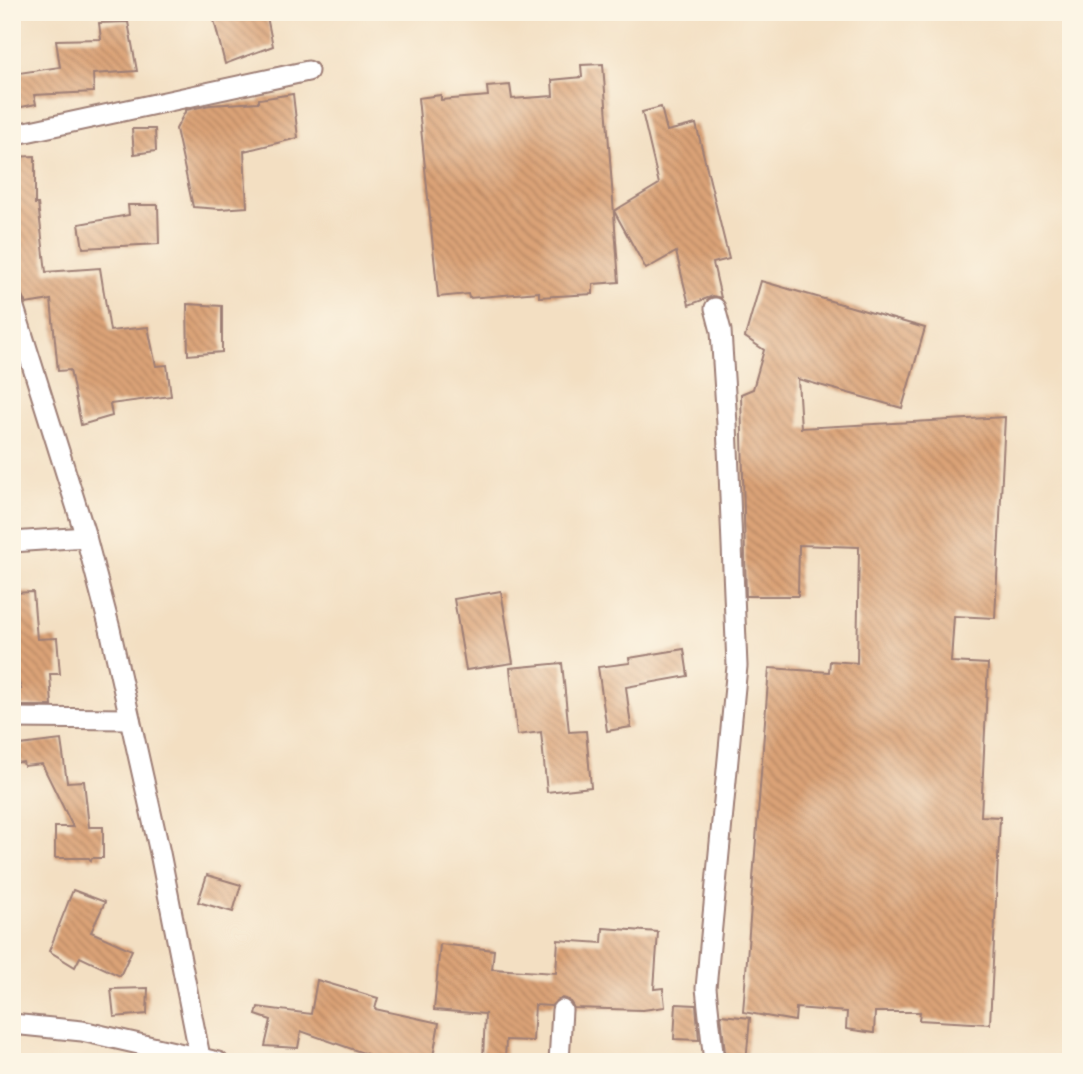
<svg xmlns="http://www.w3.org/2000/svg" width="1083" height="1074" viewBox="0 0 1083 1074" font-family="'IM FELL Double Pica',serif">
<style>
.building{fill:url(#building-back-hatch)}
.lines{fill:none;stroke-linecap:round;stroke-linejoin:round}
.street-casing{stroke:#9e7f76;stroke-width:23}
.street{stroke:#fff;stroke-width:19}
</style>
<defs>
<pattern id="building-back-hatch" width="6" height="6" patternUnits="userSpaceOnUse" patternTransform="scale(1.75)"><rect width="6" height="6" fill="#dba377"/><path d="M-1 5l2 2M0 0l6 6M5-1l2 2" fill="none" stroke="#b48462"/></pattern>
</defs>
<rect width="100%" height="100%" fill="#fcf5e5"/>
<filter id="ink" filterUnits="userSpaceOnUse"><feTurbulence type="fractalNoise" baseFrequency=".0143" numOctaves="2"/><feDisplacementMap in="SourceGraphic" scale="14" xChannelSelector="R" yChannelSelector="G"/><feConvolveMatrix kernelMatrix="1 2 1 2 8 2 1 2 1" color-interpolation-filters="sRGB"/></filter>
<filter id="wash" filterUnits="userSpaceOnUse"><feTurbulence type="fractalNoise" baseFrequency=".00686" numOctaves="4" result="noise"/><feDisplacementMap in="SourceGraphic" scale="28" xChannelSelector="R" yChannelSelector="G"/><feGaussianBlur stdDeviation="1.57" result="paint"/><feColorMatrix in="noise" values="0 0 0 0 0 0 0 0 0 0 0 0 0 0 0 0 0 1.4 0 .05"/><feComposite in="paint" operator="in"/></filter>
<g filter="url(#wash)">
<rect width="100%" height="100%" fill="#f3dfc2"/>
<g id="blocks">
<!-- building -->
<g class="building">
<polygon points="212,12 266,12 273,46 225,64"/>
<polygon points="128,22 137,71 93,74 94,92 34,95 36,104 12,109 12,74 60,67 56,40 101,39 99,23"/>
<polygon points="603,64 619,282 593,284 593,294 539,297 539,292 469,298 468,294 438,297 418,98 441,95 441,100 488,96 487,87 510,85 512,99 553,96 552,80 582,77 581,65"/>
<polygon points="293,94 298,138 244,151 247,207 220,209 193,207 176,129 186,110 210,105 259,102 259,99"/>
<polygon points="661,107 667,131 696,124 729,259 713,263 721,298 713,296 689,305 676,252 646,269 614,211 659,184 642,112"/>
<polygon points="132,129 155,129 156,151 134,154"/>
<polygon points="35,156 35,204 38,204 46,272 100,268 110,331 148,327 156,366 167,365 171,396 110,404 112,416 81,425 70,370 58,371 51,300 26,304 21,293 15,289 12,270 12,157"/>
<polygon points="128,205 158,205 159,244 83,248 79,224 129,215"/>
<polygon points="761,281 925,328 902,408 798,379 801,428 1005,417 995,618 954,616 951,662 988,664 981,816 1000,817 990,1024 919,1020 920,1012 875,1012 874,1033 846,1029 847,1012 796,1008 795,1021 743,1012 769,668 829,672 830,661 857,663 859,547 799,545 798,596 746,596 741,394 753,389 764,350 745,337"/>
<polygon points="187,304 222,306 222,352 188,355"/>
<polygon points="501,591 513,663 466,670 454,599"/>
<polygon points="33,592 37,639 57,638 60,674 50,674 52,706 12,706 12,689 21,689 12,663 12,593"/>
<polygon points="684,649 688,676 626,687 631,727 607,731 598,667 630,663 629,658"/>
<polygon points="562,663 569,732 586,731 591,787 547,792 541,732 517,735 510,668"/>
<polygon points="61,740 67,782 84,781 89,827 103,827 103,858 92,858 91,861 89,858 55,858 55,827 73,827 42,764 24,766 23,762 12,763 12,746"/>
<polygon points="207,875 241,885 233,912 198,902"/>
<polygon points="73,890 105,902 91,932 132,950 120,976 80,957 75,967 49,951"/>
<polygon points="603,928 658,932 654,989 663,988 665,1007 643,1010 574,1008 569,1000 562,998 551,1006 535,1005 533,1041 506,1040 505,1060 483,1059 485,1014 434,1010 440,944 494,950 492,969 556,973 558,940 602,943"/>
<polygon points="317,980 378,998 375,1009 439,1023 432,1062 389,1062 301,1031 298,1048 265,1046 271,1020 256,1015 258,1007 311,1014"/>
<polygon points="148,988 147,1014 114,1017 111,989"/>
<polygon points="676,1004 696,1005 699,1040 674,1039"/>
<polygon points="721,1015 750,1018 746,1062 726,1062"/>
</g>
</g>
</g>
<g filter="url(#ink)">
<use href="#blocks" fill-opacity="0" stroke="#9e7f76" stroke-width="2"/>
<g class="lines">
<defs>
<g id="street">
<polyline points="12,135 308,71"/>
<polyline points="12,301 86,537 110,629 160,853 201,1062"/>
<polyline points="12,542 86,537"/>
<polyline points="12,718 130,719"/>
<polyline points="12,1024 82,1031 218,1062"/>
<polyline points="559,1062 562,1010"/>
<polyline points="714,1062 706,988 737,666 727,424 721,331 715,308"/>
</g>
</defs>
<!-- street casing -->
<use href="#street" class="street-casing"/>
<!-- street -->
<use href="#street" class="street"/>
</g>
</g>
<!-- margin -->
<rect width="1083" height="1074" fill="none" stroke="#fcf5e5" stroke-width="42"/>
</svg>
